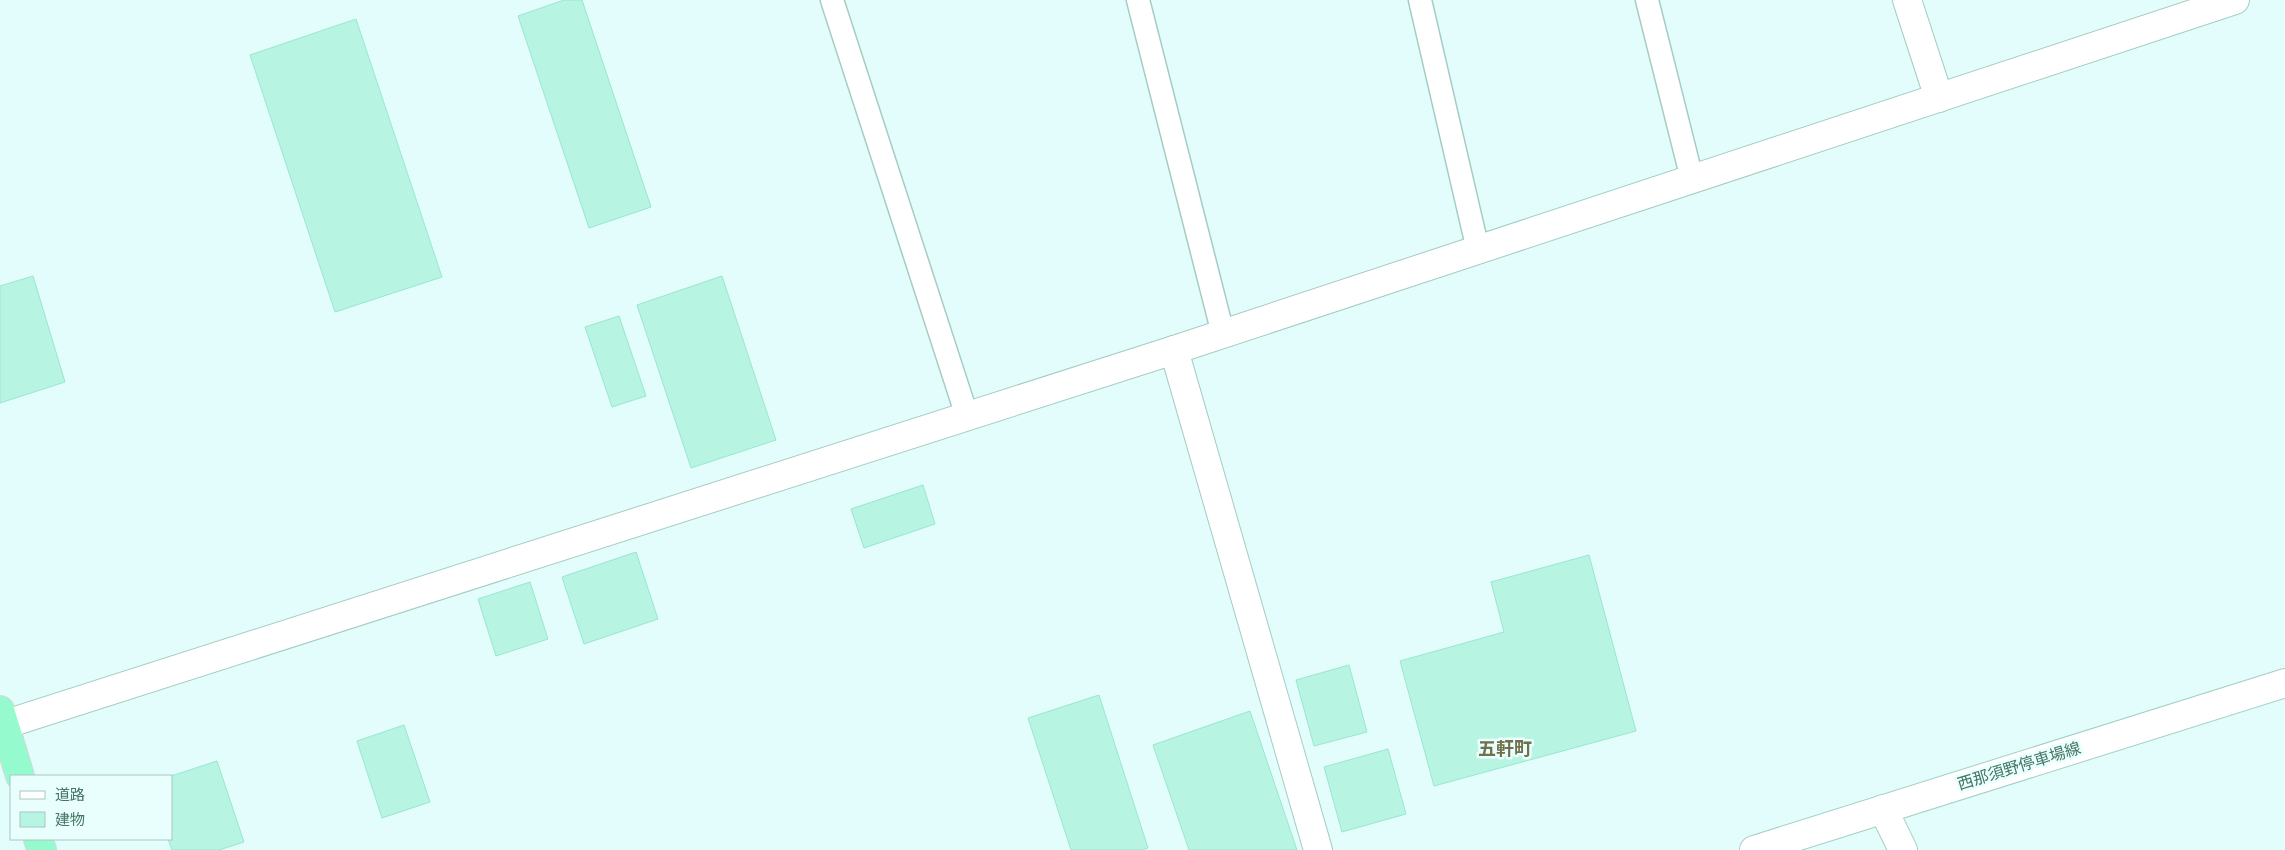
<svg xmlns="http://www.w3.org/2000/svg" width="2285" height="850" viewBox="0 0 2285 850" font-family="'Work Sans','Noto Sans JP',sans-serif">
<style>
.building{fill:#b8f4e2;stroke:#98e7ce}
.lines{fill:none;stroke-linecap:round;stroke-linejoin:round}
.lane-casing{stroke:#a5ccc2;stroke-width:25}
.street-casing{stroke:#a5ccc2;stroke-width:30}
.secondary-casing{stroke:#a3d0c4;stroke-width:30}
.highway-casing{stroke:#cfdbd7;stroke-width:30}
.lane{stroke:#fff;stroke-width:22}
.street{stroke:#fff;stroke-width:28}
.secondary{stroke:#fff;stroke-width:28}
.highway{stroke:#96facf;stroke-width:28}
.labels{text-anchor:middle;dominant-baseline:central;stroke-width:5;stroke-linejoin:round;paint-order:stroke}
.street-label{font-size:16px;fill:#477666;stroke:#e9fffd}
.neighbourhood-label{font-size:18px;font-weight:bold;fill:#71704a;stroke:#e9fffd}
</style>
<rect width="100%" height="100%" fill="#e2fdfb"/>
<!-- building -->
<g class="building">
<polygon points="564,0 582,0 651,207 589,228 518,16"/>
<polygon points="356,19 442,277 335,312 250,55"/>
<polygon points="33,276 65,382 0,403 0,286"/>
<polygon points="722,276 776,440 691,468 637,305"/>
<polygon points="619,316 646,396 612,407 585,327"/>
<polygon points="923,485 935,524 864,548 851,509"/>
<polygon points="636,552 658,619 584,644 562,577"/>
<polygon points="1589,555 1636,731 1434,786 1400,661 1504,632 1491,582"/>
<polygon points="530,582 548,639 496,656 478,599"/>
<polygon points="1349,665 1367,732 1314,746 1296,680"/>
<polygon points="1099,695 1148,848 1142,850 1071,850 1028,718"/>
<polygon points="1250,711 1297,850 1189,850 1153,745"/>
<polygon points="404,725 430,802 382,818 357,741"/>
<polygon points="1388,749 1406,814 1342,832 1324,767"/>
<polygon points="217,761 244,842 219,850 172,850 168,839 171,839 171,776"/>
</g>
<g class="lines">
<defs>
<g id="lane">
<polyline points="832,0 967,416"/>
<polyline points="1138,0 1223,334"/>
<polyline points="1420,0 1478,250"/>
<polyline points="1647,0 1692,179"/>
</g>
<g id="street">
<polyline points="1907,0 1939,98"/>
<polyline points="1174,350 1318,850"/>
<polyline points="0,726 1174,350 2235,0"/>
<polyline points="1883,809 1903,850"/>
</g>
<polyline id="secondary" points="1754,850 2285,683"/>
<g id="highway">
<polyline points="0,710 20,776"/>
<polyline points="38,839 42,850"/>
</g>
</defs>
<!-- lane casing -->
<use href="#lane" class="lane-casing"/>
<!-- street casing -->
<use href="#street" class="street-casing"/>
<!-- secondary casing -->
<use href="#secondary" class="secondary-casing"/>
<!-- highway casing -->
<use href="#highway" class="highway-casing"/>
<!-- lane -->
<use href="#lane" class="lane"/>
<!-- street -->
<use href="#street" class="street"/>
<!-- secondary -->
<use href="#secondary" class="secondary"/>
<!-- highway -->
<use href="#highway" class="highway"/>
</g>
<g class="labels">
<!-- street labels -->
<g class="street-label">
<text transform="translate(2019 766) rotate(-17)">西那須野停車場線</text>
</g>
<!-- neighbourhood labels -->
<g class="neighbourhood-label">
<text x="1505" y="748">五軒町</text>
</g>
</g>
<!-- legend -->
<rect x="10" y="775" width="162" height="65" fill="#e9fffd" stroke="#a8c8c1"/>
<rect x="20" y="791" width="25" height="8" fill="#ffffff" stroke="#a8c8c1"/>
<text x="55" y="800" font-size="15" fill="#477666">道路</text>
<rect x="20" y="812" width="25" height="15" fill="#b8f4e2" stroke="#a8c8c1"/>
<text x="55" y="825" font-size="15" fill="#477666">建物</text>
</svg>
